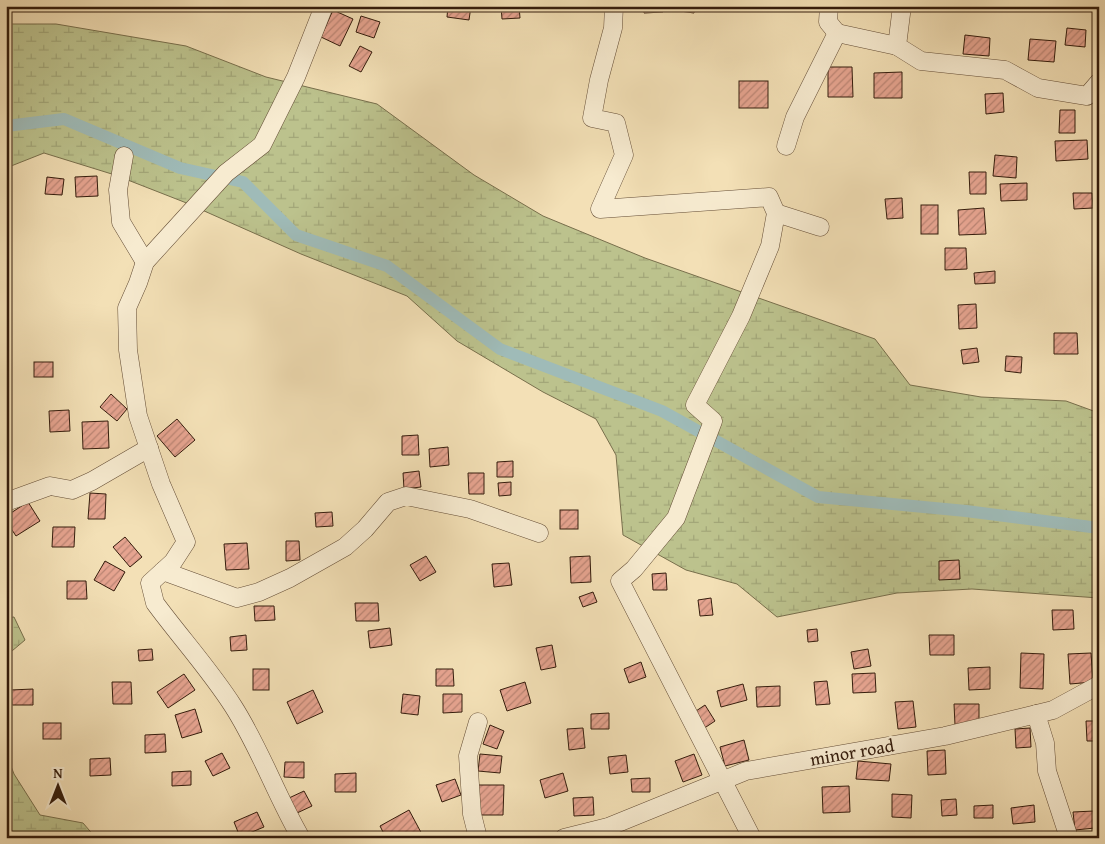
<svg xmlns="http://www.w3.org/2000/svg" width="1105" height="844" viewBox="0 0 1105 844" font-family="'Gentium Book Plus',serif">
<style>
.wetland{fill:url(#wetland-marsh);stroke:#786f4c}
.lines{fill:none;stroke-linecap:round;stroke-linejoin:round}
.canal{stroke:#9fbbb8;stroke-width:12}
.building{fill:url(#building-hatch);stroke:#341c0c}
.minor-casing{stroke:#644d36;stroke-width:19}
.minor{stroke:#f7ebd0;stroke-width:18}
.labels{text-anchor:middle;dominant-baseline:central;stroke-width:4.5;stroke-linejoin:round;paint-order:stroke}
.street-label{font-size:18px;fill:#341c0c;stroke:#f7ebd0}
</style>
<defs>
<pattern id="wetland-marsh" width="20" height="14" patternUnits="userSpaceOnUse" patternTransform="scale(1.25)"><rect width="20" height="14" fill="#bcc28d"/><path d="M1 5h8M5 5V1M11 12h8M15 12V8" fill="none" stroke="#a2a678"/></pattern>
<pattern id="building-hatch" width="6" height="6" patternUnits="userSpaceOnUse" patternTransform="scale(1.25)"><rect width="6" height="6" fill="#e6a490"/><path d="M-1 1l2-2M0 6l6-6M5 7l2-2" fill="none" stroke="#bb8574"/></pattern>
</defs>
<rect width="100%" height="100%" fill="#f3e0b6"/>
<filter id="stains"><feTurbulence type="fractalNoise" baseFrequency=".004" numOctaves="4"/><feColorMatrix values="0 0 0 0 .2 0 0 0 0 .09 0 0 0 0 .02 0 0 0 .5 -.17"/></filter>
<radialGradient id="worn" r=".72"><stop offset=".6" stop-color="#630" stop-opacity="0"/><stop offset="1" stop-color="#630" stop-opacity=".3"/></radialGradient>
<!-- wetland -->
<g class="wetland">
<polygon points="6,24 56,24 186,46 266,77 377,104 474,175 543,216 645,258 875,339 910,385 981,397 1066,401 1099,413 1099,598 972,589 897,593 777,617 737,584 686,570 623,535 616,455 596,419 543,392 457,341 407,296 301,254 184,202 115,175 44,153 6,168"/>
<polygon points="14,617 25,640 6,656 6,618"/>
<polygon points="6,753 14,774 40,815 83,823 96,838 6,838"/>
</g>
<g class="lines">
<!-- canal -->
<polyline class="canal" points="6,126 64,119 180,168 243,182 296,235 387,266 500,349 662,411 818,497 966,511 1099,528"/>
</g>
<!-- building -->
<g class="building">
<polygon points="448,6 471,6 469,20 447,17"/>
<polygon points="501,6 519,6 520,18 502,19"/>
<polygon points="644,6 663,6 663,12 644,13"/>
<polygon points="674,6 696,6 694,13 673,10"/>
<polygon points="333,10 353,19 340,46 321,37"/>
<polygon points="361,16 380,22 374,38 356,32"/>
<polygon points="1067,28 1086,30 1085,47 1065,45"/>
<polygon points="965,35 990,38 989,56 963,54"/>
<polygon points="1030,39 1056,41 1054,62 1028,60"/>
<polygon points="360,46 372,52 361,72 349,66"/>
<polygon points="828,67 852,67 853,97 828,97"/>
<polygon points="902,72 902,98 874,98 874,73"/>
<rect x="739" y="81" width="29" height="27"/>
<polygon points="1003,93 1004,112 986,114 985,94"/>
<polygon points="1060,110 1075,110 1075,133 1059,133"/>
<polygon points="1087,140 1088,159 1056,161 1055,141"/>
<polygon points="995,155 1017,157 1016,178 993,176"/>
<polygon points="969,172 986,172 986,194 970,194"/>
<polygon points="97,176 98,196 76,197 75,177"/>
<polygon points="47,177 64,179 62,195 45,194"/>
<polygon points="1027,183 1027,200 1001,201 1000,184"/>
<polygon points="1073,193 1092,193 1093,208 1074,209"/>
<polygon points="902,198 903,218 887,219 885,199"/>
<rect x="921" y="205" width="17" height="29"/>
<polygon points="984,208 986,234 959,235 958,210"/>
<polygon points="945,248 966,248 967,269 945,270"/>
<polygon points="995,271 995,283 975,284 974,273"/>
<polygon points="976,304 977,328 959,329 958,305"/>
<polygon points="1054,333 1077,333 1078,354 1054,354"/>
<polygon points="977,348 979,362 963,364 961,350"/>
<polygon points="1006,356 1022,357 1021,373 1005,371"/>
<rect x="34" y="362" width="19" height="15"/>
<polygon points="111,394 127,409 117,421 100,407"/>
<polygon points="69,410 70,431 50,432 49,411"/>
<polygon points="177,419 195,440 175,457 157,436"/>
<polygon points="108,421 109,448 83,449 82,422"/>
<polygon points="418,435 419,455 402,455 402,436"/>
<polygon points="448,447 449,465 430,467 429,449"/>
<polygon points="513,461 513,477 497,477 497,462"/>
<polygon points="419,471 421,487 404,489 403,473"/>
<polygon points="468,473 484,473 484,494 469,494"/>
<polygon points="511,482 511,495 499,496 498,483"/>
<polygon points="90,493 106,494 105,519 88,519"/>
<polygon points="28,502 40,521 16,536 6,521 6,516"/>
<rect x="560" y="510" width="18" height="19"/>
<polygon points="332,512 333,526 316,527 315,513"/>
<polygon points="53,527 75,527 74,547 52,547"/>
<polygon points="125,537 142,557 130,567 113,547"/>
<polygon points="286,541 299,541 300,560 286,561"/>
<polygon points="247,543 249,569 226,570 224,544"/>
<polygon points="426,556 436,572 420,581 410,565"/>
<polygon points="590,556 591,582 571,583 570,557"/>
<polygon points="959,560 960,579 939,580 939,561"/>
<polygon points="105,561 125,572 114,591 94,580"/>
<polygon points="509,563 512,585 494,587 492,564"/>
<polygon points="666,573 667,590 653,590 652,574"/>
<polygon points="67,581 86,581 87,599 67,599"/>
<polygon points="593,592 597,602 583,607 579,597"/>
<polygon points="711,598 713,615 700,616 698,600"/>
<polygon points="355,603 378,603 379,621 356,621"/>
<polygon points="254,606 274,606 275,620 255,621"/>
<polygon points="1052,610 1073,610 1074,629 1053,630"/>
<polygon points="390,628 392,645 370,648 368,631"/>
<polygon points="817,629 818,641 808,642 807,630"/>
<polygon points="246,635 247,650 231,651 230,637"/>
<polygon points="929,635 954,635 954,655 930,655"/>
<polygon points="552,645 556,667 541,670 536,648"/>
<polygon points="152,649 153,660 139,661 138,650"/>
<polygon points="868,649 871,666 854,669 851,652"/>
<polygon points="1021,653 1044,654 1043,689 1020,688"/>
<polygon points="1091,653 1093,682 1070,684 1068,654"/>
<polygon points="641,662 646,677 629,683 624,669"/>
<polygon points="990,667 990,689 969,690 968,668"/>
<rect x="253" y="669" width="16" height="21"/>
<polygon points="436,669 453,669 454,686 436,686"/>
<polygon points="875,673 876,692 853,693 852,674"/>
<polygon points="184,674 195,690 168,708 157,692"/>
<polygon points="827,681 830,704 816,705 814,682"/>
<polygon points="112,682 131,682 132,704 113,704"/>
<polygon points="525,682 531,703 507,711 500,690"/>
<polygon points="743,684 747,700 721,707 717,691"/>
<polygon points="780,686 780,706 757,707 756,687"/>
<polygon points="33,689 33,705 12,705 11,690"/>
<polygon points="313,690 323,712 297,724 287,702"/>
<polygon points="403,694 420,696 418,715 401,713"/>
<polygon points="443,694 462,694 462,712 443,713"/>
<polygon points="913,701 916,727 898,729 895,702"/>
<polygon points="954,704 979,704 979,725 955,725"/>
<polygon points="705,705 715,721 703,729 693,713"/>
<polygon points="195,709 202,732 182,738 175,715"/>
<polygon points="609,713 609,729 591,729 591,714"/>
<polygon points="1086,721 1099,721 1099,741 1087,741"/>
<rect x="43" y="723" width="18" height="16"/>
<polygon points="490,725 504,731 497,749 483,744"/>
<polygon points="583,728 585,748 569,750 567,729"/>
<polygon points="1030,728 1031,747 1016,748 1015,729"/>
<polygon points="165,734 166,752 145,753 145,735"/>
<polygon points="744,740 749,760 725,766 720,747"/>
<polygon points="945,750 946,774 928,775 927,751"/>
<polygon points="222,753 230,768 213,776 205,761"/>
<polygon points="480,754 502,756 500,773 478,771"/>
<polygon points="694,754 702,775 683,782 675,761"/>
<polygon points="626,755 628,772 610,774 608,757"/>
<polygon points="110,758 111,775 90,776 90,759"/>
<polygon points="858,761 891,764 889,781 856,779"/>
<polygon points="285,762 304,762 304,778 284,777"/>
<polygon points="191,771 191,785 172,786 172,772"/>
<polygon points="356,773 356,792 335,792 335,774"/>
<polygon points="563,773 568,791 545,798 540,780"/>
<polygon points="650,778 650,792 632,792 631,779"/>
<polygon points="455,779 461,795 442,802 436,785"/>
<polygon points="476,785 504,785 503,815 476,815"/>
<polygon points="849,786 850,812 823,813 822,787"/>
<polygon points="304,791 312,806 297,813 289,798"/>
<polygon points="892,794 912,795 911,818 892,817"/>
<polygon points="593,797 594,815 574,816 573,798"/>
<polygon points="956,799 957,815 942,816 941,800"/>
<polygon points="993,805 993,818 974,818 974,806"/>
<polygon points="1034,805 1035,822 1013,824 1011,808"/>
<polygon points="409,810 424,838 386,838 380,826"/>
<polygon points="1094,811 1095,828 1075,830 1073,812"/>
<polygon points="257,812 264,827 240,837 234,822"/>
</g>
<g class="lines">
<defs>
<g id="minor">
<polyline points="614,6 613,28 599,80 592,118 616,123 624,155 600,209 769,197 776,213 770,246 741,316 695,405 713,421 676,518 634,569 620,581 752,838"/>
<polyline points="829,6 828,22 837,33"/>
<polyline points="902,6 897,46 921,61 1005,70 1038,88 1087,96 1099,82"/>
<polyline points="786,146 795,117 837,33 897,46"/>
<polyline points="124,156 118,190 121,222 145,262"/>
<polyline points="776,213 820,227"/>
<polyline points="6,502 50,486 72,490 92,481 149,448"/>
<polyline points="163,571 237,598 259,592 290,578 345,547 365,529 388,502 406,496 470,509 539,533"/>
<polyline points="1036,714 1045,743 1047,771 1069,838"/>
<path d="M301,838C276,795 260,748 233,706C210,670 180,637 155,603L150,583L173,562L186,542L161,484L138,416L128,350L127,308L138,283L145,262L226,173L262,145L296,77L324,6"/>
<polyline points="478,838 472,814 468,756 478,722"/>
<polyline points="564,838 608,827 746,771 945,736 1053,710 1099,685"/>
</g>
</defs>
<!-- minor casing -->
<use href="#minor" class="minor-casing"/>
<!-- minor -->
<use href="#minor" class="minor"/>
</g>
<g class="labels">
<!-- street labels -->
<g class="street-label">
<text transform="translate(852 752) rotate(-10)">minor road</text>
</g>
</g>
<!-- margin -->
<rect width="1105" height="844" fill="none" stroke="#f3e0b6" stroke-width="25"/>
<rect x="8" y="8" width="1090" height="829" fill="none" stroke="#341c0c" stroke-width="2.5"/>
<rect x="12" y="12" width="1080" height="819" fill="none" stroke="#341c0c"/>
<!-- north arrow -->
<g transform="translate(58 786)" stroke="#f7ebd0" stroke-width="4" paint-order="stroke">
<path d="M0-4L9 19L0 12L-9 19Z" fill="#341c0c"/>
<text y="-8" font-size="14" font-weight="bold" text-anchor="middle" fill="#341c0c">N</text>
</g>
<rect width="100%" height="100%" filter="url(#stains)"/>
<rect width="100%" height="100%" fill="url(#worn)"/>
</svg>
